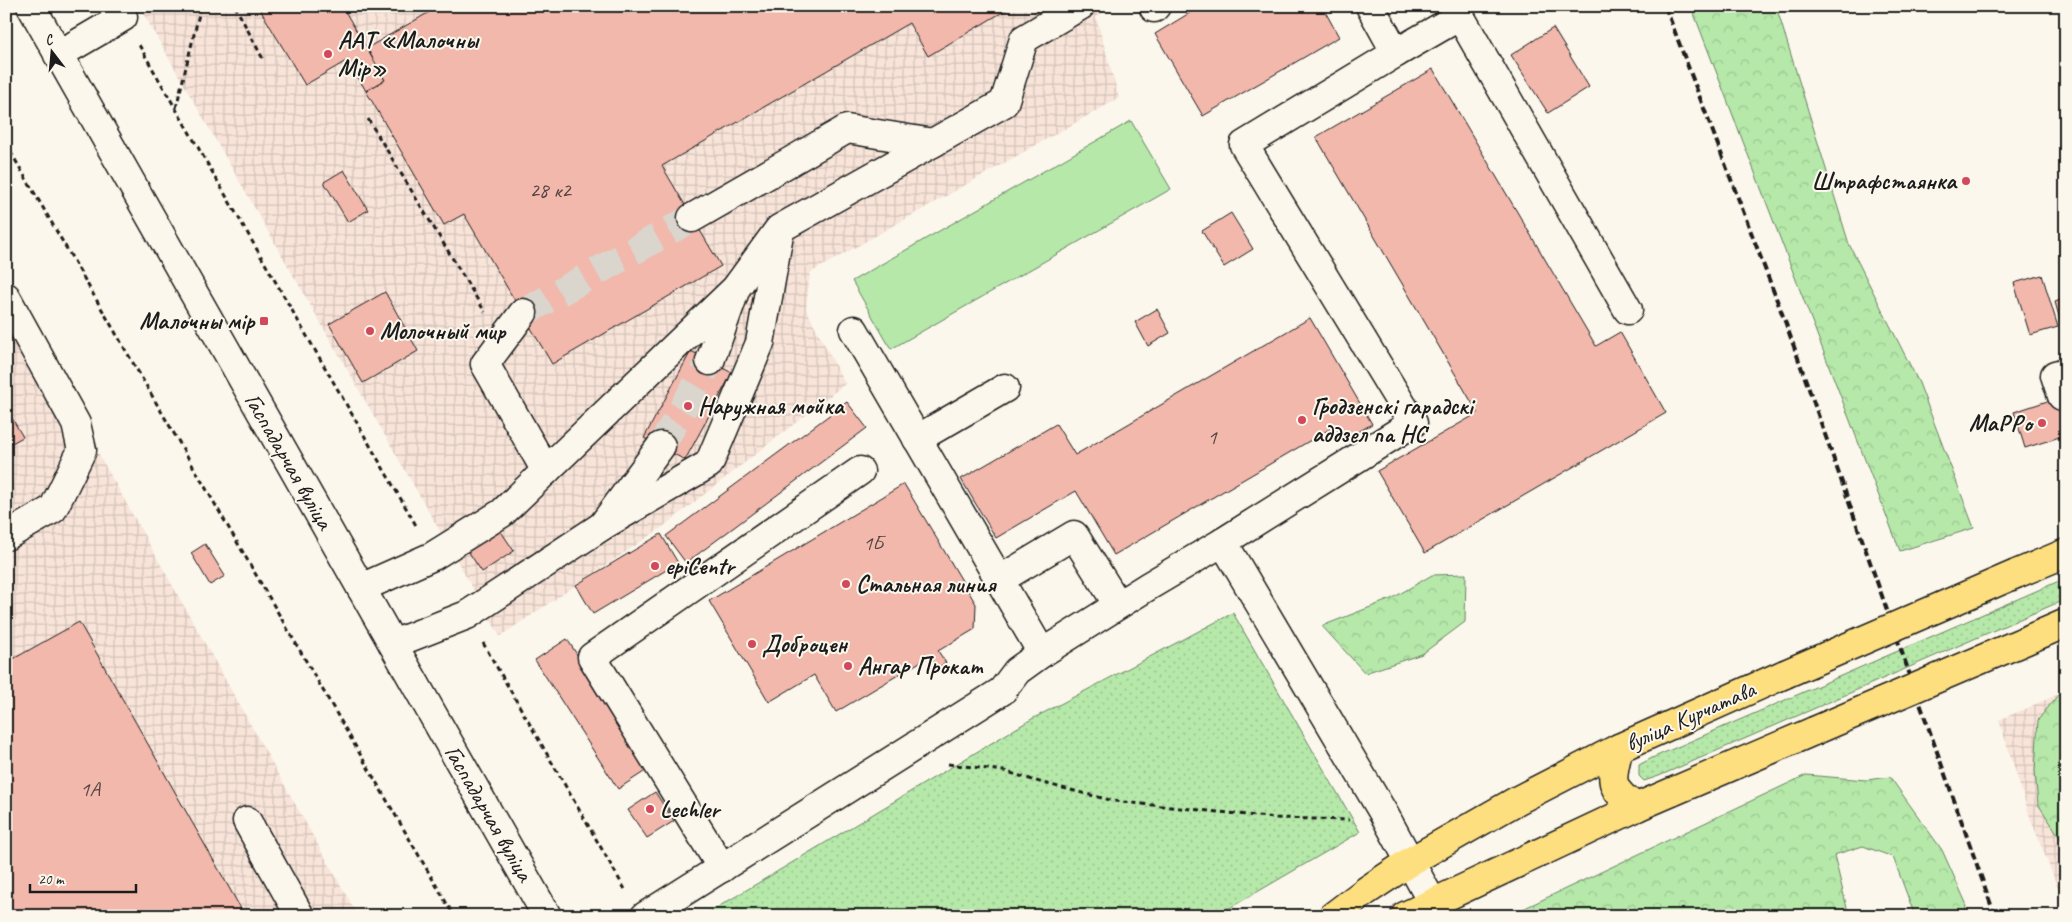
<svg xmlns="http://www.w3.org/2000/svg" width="2072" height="922" viewBox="0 0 2072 922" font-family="Caveat,sans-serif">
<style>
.industrial{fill:url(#industrial-grid)}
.grass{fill:url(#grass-dots);stroke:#688262}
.forest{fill:url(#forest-crowns);stroke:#688262}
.garden{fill:#b5e8a9;stroke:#688262}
.building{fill:#f2b8ac;stroke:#1c1c1c}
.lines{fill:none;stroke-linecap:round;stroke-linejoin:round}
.minor-tunnel{stroke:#dad6cd;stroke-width:28;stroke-dasharray:28 14;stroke-linecap:butt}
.minor-casing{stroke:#1c1c1c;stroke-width:31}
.major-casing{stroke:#1c1c1c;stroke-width:31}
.path{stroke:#1c1c1c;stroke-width:3;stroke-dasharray:5 4;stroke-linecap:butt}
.minor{stroke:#fbf7ec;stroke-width:28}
.major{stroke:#fedf80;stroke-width:28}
.rail{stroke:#1c1c1c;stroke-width:4;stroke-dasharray:8 4;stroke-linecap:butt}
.major-bridge-casing{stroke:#1c1c1c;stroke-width:31;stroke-linecap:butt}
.major-bridge{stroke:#fedf80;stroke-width:28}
.poi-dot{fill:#d1495b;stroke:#fbf7ec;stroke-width:2}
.labels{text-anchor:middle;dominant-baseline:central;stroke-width:4;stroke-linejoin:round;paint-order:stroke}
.number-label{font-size:21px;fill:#524340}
.poi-label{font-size:24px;font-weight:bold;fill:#1c1c1c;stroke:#fbf7ec;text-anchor:start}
.street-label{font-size:24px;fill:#1c1c1c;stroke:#fbf7ec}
</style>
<defs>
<pattern id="industrial-grid" width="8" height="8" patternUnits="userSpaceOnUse" patternTransform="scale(1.25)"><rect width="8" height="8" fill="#f8e4d9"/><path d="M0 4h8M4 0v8" fill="none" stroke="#d4c3ba"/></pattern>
<pattern id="grass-dots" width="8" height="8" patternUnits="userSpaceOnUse" patternTransform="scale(1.25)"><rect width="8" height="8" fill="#b5e8a9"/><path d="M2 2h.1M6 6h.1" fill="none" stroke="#9bc691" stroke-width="1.8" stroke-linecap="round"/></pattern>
<pattern id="forest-crowns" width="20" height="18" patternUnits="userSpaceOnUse" patternTransform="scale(1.25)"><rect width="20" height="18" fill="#b5e8a9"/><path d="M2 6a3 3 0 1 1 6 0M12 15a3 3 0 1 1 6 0" fill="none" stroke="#9bc691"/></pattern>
</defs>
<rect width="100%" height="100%" fill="#fbf7ec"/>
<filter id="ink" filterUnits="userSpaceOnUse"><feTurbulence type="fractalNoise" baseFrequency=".02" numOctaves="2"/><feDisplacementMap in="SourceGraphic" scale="10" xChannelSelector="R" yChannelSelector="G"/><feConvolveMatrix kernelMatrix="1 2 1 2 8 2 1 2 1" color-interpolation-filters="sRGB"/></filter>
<g filter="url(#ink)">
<!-- industrial -->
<g class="industrial">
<polygon points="139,6 1115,6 1096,17 1119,98 810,273 806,309 845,384 660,529 500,636"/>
<polygon points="6,289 358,916 6,916"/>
<polygon points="2066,691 2066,908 2031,820 1999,720"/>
</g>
<!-- grass -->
<g class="grass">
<polygon points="2066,578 2066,599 1659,776 1644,781 1639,776 1639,765 1652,758"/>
<polygon points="1233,613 1360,832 1216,916 703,916 1030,720"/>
</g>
<!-- forest -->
<g class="forest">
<polygon points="1691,6 1776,6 1849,244 1919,383 1974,528 1900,551"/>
<polygon points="1466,574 1465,622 1422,654 1365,673 1322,626 1391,599 1432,575"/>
<polygon points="2066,685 2066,843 2063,842 2038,804 2035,771 2038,720"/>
<polygon points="1806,775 1866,780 1890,777 1942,850 1966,903 1965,916 1915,916 1893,857 1863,846 1834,855 1849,916 1508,916"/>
</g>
<!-- garden -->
<polygon class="garden" points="1131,121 1171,189 891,349 852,281"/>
<!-- building -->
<g class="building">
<polygon points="258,6 342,6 385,80 366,91 348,60 305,85"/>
<polygon points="440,6 1013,6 928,56 909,23 662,166 721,266 552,364 464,214 444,225 366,91 385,80 367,48"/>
<polygon points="1201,6 1322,6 1339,37 1203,116 1155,34"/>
<polygon points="1553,28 1589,87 1548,113 1511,55"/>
<polygon points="1433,69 1596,346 1620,332 1666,413 1425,553 1377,471 1478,413 1316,137"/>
<polygon points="344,170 368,210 348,222 324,182"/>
<polygon points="1231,213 1253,249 1224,267 1202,231"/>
<polygon points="2042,275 2058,327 2030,335 2014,283"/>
<polygon points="385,292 418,351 363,383 329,324"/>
<polygon points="2066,298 2066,326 2062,327 2055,302"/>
<polygon points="1157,309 1170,333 1148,346 1135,322"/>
<polygon points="1310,318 1372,424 1344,440 1335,426 1114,555 1076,491 996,538 961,479 1056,424 1075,455"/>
<polygon points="691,351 732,373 685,460 644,438"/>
<polygon points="2066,395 2066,435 2025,448 2014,412"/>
<polygon points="847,402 867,428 686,563 666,536"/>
<polygon points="6,408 23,437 6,446"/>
<polygon points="904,484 976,604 975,629 938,651 946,663 937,668 930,656 836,712 814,675 769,702 709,601"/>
<polygon points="500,530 514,551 482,572 468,551"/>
<polygon points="661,534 678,563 593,614 576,585"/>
<polygon points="205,544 225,576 210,585 191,553"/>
<polygon points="79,622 245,916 6,916 6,663"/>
<polygon points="567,639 650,768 618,789 535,660"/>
<polygon points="655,792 674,821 647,838 628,810"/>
</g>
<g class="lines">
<!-- minor-tunnel -->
<g class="minor-tunnel">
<polyline points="523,313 692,218"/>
<polyline points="661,446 710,361"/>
</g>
<defs>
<g id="minor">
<polyline points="31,6 547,916"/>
<polyline points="1370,6 1396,53 1244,145 1413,423 1223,542 1384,814 1433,904"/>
<polyline points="1154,8 1156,6"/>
<polyline points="1396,53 1460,16 1628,310"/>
<polyline points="58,55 123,17"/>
<polyline points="692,218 847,129 933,143"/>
<polyline points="6,297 76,424 82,450 53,509 6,536"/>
<polyline points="523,313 485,364 546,471"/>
<polyline points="854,330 1042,653"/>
<polyline points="710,361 736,288 779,229 1004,103 1024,39 1080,6"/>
<polyline points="2062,396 2055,375 2066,372"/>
<polyline points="917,439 1005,388"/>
<polyline points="602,526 709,464 760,343 779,234"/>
<polyline points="999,580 1074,535 1118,605"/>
<polyline points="361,588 433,556 502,513 733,291"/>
<polyline points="393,644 467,615 602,526 661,446"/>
<polyline points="247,821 300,916"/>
<polyline points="722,868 592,657 860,471"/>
<polyline points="645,916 1002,691 1017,671 1042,653 1147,587 1223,542"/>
</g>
<g id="major">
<polyline points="2016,574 2066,553"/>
<polyline points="2043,633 2066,623"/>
<path d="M1619,748C1611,778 1607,789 1637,807"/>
<polyline points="1333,916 1366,891 1411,861 1518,800 1619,748 1785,674"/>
<polyline points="1405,916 1637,807 1814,731"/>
</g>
</defs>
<!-- minor casing -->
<use href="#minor" class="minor-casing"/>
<!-- major casing -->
<use href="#major" class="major-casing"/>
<!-- path -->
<g class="path">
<polyline points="235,6 263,59"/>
<polyline points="139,45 417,527"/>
<polyline points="176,108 201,6"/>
<polyline points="368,119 485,312"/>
<polyline points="6,144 454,916"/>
<polyline points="483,643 626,891"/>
<polyline points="948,764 1004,771 1043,783 1114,801 1276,818 1349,820"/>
</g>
<!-- minor -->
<use href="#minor" class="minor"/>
<!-- major -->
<use href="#major" class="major"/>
<!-- rail -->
<polyline class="rail" points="1665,6 1786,324 1995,916"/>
<defs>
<g id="major-bridge">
<polyline points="1785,674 2016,574"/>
<polyline points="1814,731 2043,633"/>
</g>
</defs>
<!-- major-bridge casing -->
<use href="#major-bridge" class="major-bridge-casing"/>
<!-- major-bridge -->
<use href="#major-bridge" class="major-bridge"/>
</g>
</g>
<!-- markers -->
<g class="poi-dot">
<circle cx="328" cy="54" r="5"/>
<circle cx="1966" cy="181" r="5"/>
<rect x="259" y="316" width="10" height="10" rx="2.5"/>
<circle cx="370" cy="331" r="5"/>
<circle cx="688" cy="406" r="5"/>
<circle cx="1302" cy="420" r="5"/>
<circle cx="2042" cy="423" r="5"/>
<circle cx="655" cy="566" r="5"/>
<circle cx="846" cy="584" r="5"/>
<circle cx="752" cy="644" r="5"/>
<circle cx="848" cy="666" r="5"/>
<circle cx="650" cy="809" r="5"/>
</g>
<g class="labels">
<!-- number labels -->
<g class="number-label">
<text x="550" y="190">28 к2</text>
<text x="1212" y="437">1</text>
<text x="873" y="543">1Б</text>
<text x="90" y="789">1А</text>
</g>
<!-- poi labels -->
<g class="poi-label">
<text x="338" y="40">ААТ «Малочны<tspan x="338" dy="28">Мір»</tspan></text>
<text x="1956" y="181" text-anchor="end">Штрафстаянка</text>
<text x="254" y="321" text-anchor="end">Малочны мір</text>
<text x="380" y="331">Молочный мир</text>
<text x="698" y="406">Наружная мойка</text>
<text x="1312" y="406">Гродзенскі гарадскі<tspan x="1312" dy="28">аддзел па НС</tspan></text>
<text x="2032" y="423" text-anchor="end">МаРРо</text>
<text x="665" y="566">epiCentr</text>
<text x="856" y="584">Стальная линия</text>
<text x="762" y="644">Доброцен</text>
<text x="858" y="666">Ангар Прокат</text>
<text x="660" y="809">Lechler</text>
</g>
<!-- street labels -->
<g class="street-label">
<text transform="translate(289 461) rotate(60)">Гаспадарчая вуліца</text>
<text transform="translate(1690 716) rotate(-24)">вуліца Курчатава</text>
<text transform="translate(489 813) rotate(60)">Гаспадарчая вуліца</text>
</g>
</g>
<!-- margin -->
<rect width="2072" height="922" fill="none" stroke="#fbf7ec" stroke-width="25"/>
<rect x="12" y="12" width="2047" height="897" fill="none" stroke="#1c1c1c" stroke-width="2" filter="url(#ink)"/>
<!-- north arrow -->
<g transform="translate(52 52) rotate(344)" stroke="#fbf7ec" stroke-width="4" paint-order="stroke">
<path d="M0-4L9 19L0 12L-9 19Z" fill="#1c1c1c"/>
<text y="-8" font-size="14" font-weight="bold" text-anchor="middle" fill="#1c1c1c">С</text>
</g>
<!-- scale -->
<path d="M30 884v8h106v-8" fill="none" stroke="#1c1c1c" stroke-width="2.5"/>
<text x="38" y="884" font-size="15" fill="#1c1c1c" stroke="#fbf7ec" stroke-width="4" paint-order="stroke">20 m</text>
</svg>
